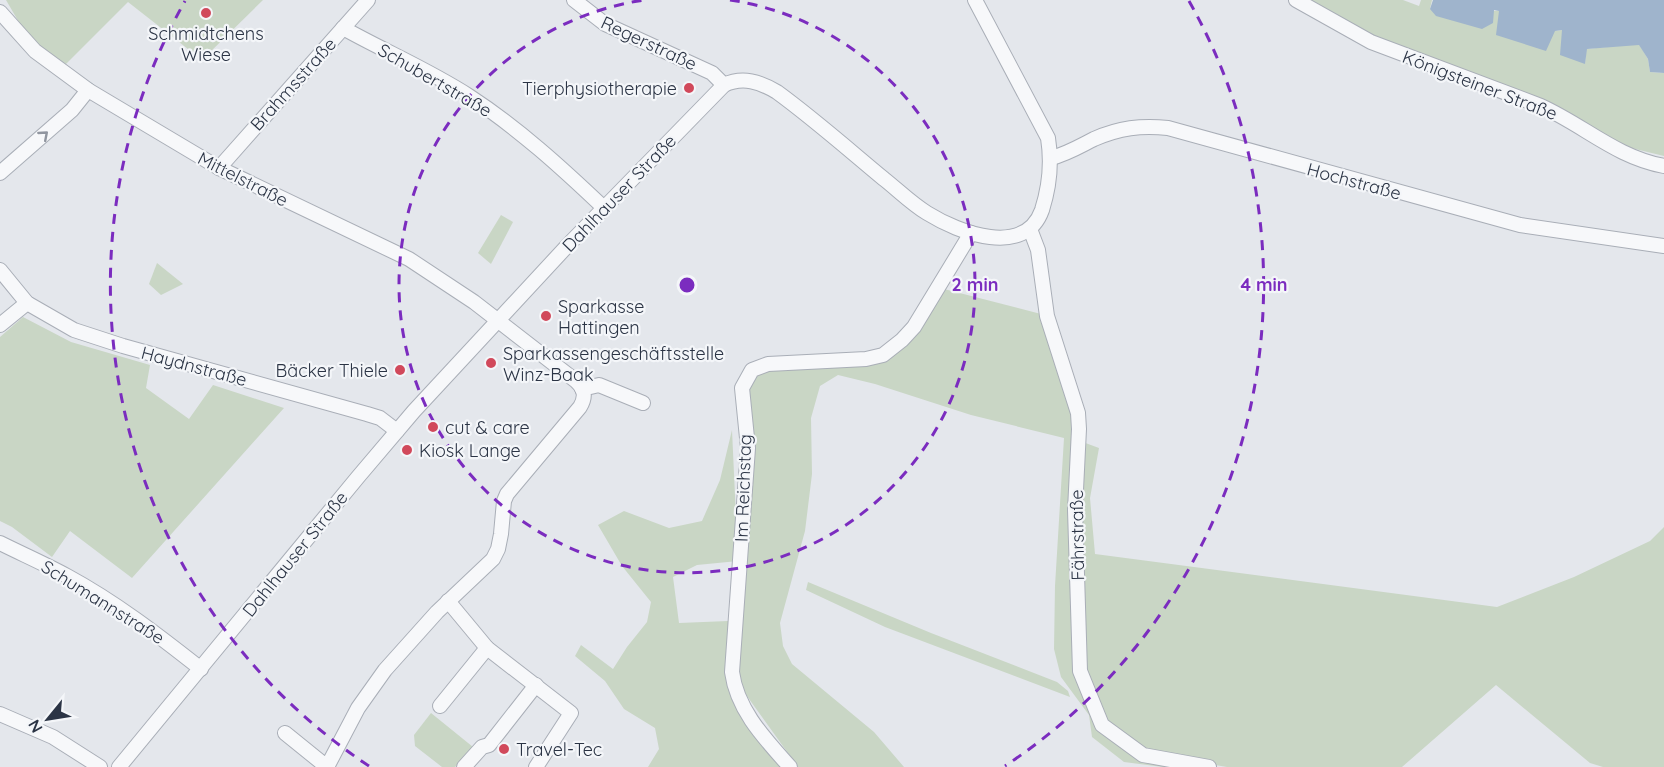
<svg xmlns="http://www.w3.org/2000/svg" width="1664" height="767" viewBox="0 0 1664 767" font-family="Quicksand,sans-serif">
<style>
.green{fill:#c9d6c5}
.water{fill:#9fb4cc}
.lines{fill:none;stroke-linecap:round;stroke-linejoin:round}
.minor-casing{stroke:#a9aeb7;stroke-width:16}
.minor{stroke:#f7f8fa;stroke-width:14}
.oneway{stroke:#9196a0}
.ring{fill:none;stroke:#7b2cbf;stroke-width:3;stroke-dasharray:10 8}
.poi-dot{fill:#d1495b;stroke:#f4f6f9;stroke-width:2}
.labels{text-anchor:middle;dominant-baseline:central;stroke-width:4.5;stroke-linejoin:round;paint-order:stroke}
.poi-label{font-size:18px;fill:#2b3445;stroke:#f4f6f9;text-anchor:start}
.street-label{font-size:18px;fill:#2b3445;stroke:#f4f6f9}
.centre{fill:#7b2cbf;stroke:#f4f6f9;stroke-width:3}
.ring-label{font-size:18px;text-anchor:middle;font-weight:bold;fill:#7b2cbf;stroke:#f4f6f9;stroke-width:4.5;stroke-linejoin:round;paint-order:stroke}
</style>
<rect width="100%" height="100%" fill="#e4e7ec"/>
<!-- green -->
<g class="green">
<polygon points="6,0 263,0 202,60 128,2 63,67 24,31"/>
<polygon points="1308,0 1403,0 1419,6 1421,0 1432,0 1430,9 1499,11 1555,31 1562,30 1585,64 1586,49 1639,44 1648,59 1650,72 1664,73 1664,156 1627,147 1390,45"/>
<polygon points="501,215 513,222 491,264 478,253"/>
<polygon points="157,263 183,284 161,295 149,284"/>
<polygon points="944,289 1041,314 1078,428 1079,673 1100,725 1143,757 1194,767 1163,767 1124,762 1092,737 1089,715 1061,677 1054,649 1055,586 1064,438 971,415 875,384 838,375 820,386 811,418 812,474 805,531 780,623 783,646 792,664 874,732 904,767 798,767 739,685 748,366 874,362"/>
<polygon points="23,317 71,342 150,365 146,388 189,419 213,385 284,408 132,578 70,531 52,557 12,527 0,521 0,337"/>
<polygon points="732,430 738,561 697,565 673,577 679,623 728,621 728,687 787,767 648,767 659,749 655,728 624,709 605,681 575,656 581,645 613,669 627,647 647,622 651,602 622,566 598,525 624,511 669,528 702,521 720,480"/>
<polygon points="1080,441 1099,448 1090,498 1095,554 1497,607 1574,577 1650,541 1664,527 1664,767 1603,767 1590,763 1496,685 1402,767 1227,767 1144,753 1104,724 1081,670"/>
<polygon points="808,582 931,633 1057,682 1068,691 1070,697 885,627 806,590"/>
<polygon points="431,713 473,747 455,767 442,767 415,746 414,735"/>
</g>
<!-- water -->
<polygon class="water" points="1433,0 1664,0 1664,73 1650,72 1648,59 1639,45 1587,49 1585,64 1560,55 1562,30 1555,31 1546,51 1496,35 1499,11 1494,10 1493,23 1482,29 1436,16 1430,9"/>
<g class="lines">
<defs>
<g id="minor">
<polyline points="574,0 605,24 712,73 724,85"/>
<path d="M1296,0L1371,42L1541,106C1585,126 1616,157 1664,166"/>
<path d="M0,12L35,51L88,90L219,168L409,259L474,302L576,381C585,389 586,397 580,407L507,494L504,501L501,534L498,549L493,559L437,612L385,670L358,708L327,767L285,733"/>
<path d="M343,28C384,51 429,70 469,96C518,128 562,168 604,208"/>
<path d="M1051,158C1067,154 1080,146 1094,139C1119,128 1141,125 1168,128L1520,225L1664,246"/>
<polyline points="219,168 368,0"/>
<polyline points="0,173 72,110 88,90"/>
<polyline points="1030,229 1038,250 1047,316 1078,413 1079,429 1075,510 1080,671 1102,725 1143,755 1209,767"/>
<polyline points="0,270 27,303 74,330 123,346 367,414 380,418 397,431"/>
<polyline points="0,325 27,303"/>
<polyline points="582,389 599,385 643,403"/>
<path d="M0,543C22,554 45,564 67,576C115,602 158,635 201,669"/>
<polyline points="448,601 487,648 571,713 536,767"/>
<polyline points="440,706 487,648"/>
<polyline points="0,714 53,737 100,767"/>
<path d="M119,767L358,477L414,411L568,245L724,85C743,76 760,82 777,92C814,119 849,150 884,179C898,190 912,204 927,213C959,233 1025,258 1042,210C1050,185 1052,163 1048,138L975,0"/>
<polyline points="464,767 482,747 489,745 536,685"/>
<path d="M790,767C765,739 737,710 732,672L748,448L742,388L752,370L768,364L866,359L883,355L902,340L914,327L971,233"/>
</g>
</defs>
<!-- minor casing -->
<use href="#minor" class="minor-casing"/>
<!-- minor -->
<use href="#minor" class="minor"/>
</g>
<!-- one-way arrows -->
<defs><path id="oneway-chevron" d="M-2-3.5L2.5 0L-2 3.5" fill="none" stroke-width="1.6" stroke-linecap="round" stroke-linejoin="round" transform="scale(1.5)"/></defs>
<use class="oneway" href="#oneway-chevron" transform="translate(44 135) rotate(-41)"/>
<!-- distance rings -->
<g class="ring">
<path d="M730 0A288 288 0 1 1 644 0"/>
<path d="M369 766A577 577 0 0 1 185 1M1189 1A577 577 0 0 1 1005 766"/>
</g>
<!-- markers -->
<g class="poi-dot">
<circle cx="206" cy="13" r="6"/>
<circle cx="689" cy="88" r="6"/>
<circle cx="546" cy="316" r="6"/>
<circle cx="491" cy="363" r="6"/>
<circle cx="400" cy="370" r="6"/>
<circle cx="433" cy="427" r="6"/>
<circle cx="407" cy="450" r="6"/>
<circle cx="504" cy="749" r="6"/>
</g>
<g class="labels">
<!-- poi labels -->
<g class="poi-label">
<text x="206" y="33" text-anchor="middle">Schmidtchens<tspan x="206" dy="21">Wiese</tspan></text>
<text x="677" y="88" text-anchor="end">Tierphysiotherapie</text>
<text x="558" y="306">Sparkasse<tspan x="558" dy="21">Hattingen</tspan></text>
<text x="503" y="353">Sparkassengeschäftsstelle<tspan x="503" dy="21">Winz-Baak</tspan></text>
<text x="388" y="370" text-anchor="end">Bäcker Thiele</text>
<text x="445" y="427">cut &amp; care</text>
<text x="419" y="450">Kiosk Lange</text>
<text x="516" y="749">Travel-Tec</text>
</g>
<!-- street labels -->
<g class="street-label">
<text transform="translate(649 43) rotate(25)">Regerstraße</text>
<text transform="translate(435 80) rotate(30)">Schubertstraße</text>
<text transform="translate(293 84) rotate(-48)">Brahmsstraße</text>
<text transform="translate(1480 85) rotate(21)">Königsteiner Straße</text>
<text transform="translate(243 179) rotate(27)">Mittelstraße</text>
<text transform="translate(1354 181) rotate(15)">Hochstraße</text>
<text transform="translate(619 193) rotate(-46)">Dahlhauser Straße</text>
<text transform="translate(194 366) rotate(15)">Haydnstraße</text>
<text transform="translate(743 488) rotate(-88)">Im Reichstag</text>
<text transform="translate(1077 535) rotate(-91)">Fährstraße</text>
<text transform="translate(295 554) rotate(-51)">Dahlhauser Straße</text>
<text transform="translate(103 602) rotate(32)">Schumannstraße</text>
</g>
</g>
<circle cx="687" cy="285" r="9" class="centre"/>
<g class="ring-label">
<text x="975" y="291">2 min</text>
<text x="1264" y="291">4 min</text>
</g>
<!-- north arrow -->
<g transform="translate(48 719) rotate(240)" stroke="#f4f6f9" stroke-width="4.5" paint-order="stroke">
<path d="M0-4.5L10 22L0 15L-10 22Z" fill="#2b3445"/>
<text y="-9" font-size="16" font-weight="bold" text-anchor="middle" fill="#2b3445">N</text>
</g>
</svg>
